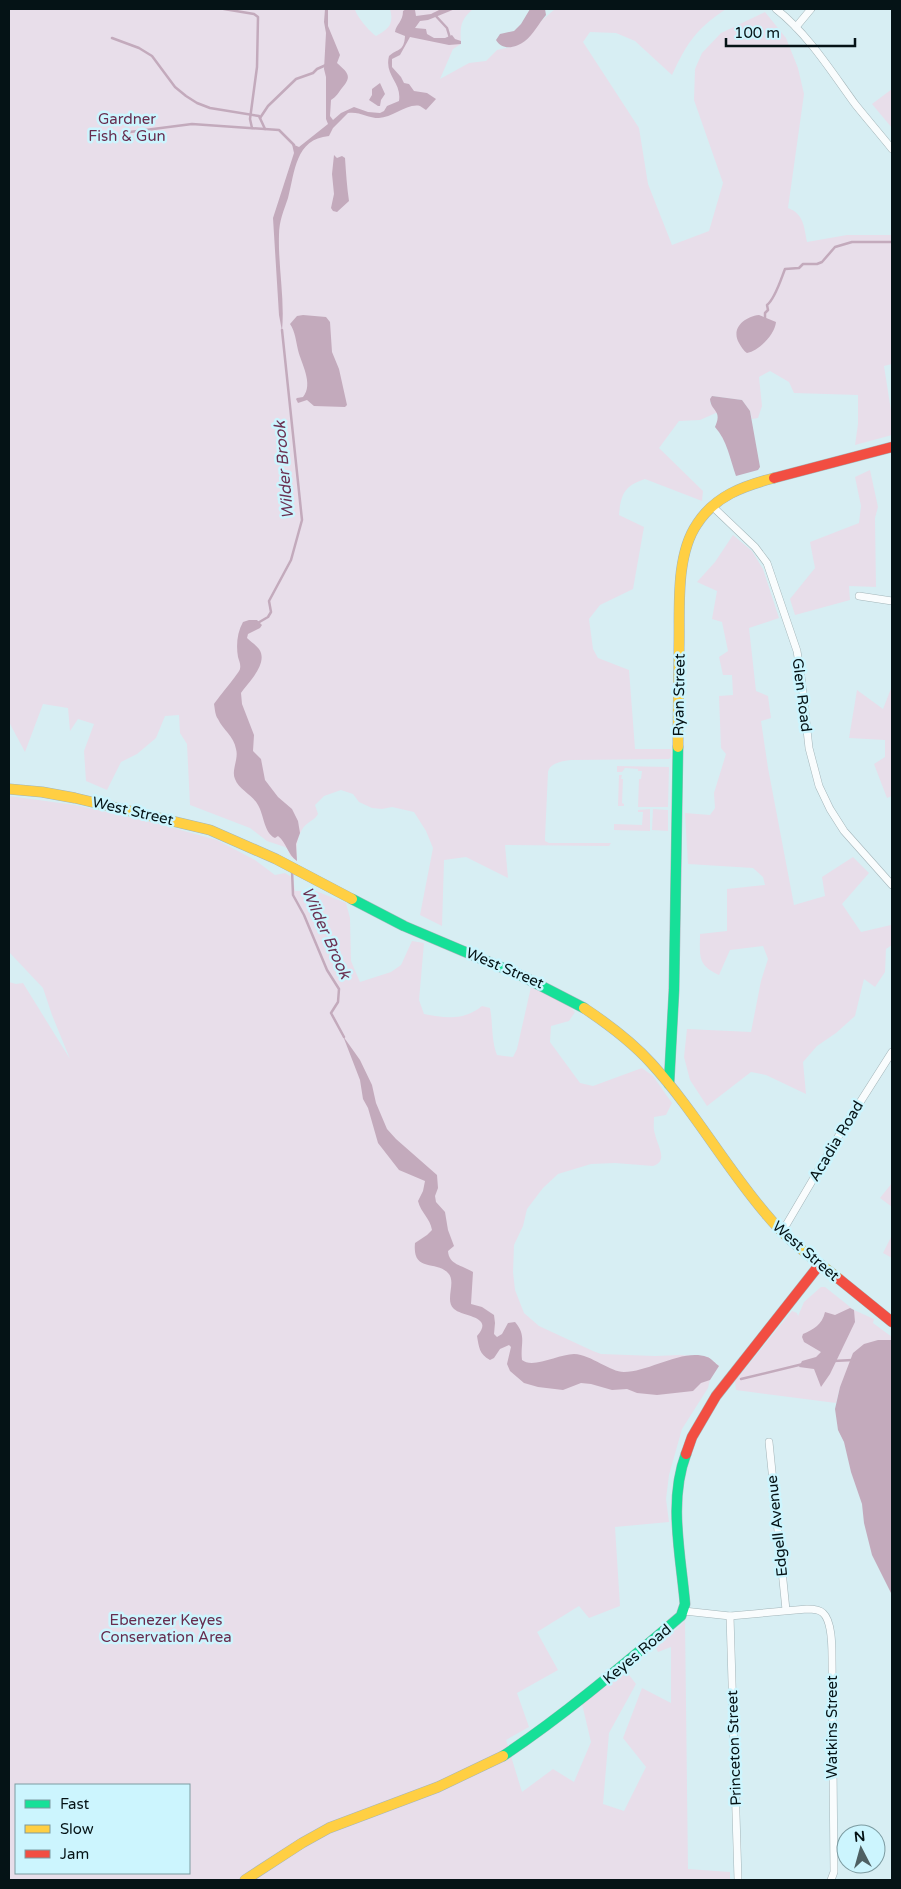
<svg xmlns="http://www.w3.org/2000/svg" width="901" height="1889" viewBox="0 0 901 1889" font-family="'Varela Round',sans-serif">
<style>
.green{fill:#e8deea;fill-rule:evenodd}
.water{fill:#c3aabc}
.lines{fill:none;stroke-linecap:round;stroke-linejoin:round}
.stream{stroke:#c3aabc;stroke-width:2.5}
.street-casing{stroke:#a3b5b9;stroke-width:8}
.fast-casing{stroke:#a3b5b9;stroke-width:11}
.slow-casing{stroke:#a3b5b9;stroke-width:11}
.jam-casing{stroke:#a3b5b9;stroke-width:11}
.street{stroke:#f9fcfd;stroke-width:7}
.fast{stroke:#16e098;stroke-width:10}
.slow{stroke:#ffcf43;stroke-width:10}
.jam{stroke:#f24e42;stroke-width:10}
.labels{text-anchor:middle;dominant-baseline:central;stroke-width:5;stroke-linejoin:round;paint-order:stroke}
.park-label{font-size:15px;fill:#672c4e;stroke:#ccf5fe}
.street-label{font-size:15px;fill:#051316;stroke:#ccf5fe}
.water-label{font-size:16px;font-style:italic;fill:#6b3152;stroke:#ccf5fe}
</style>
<rect width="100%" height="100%" fill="#d7eef3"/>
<!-- green -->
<g class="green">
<path d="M9,9H355C356,16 370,32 376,36C389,29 394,24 390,9H473C460,20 460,27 461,44L453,49L440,79L469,63L486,61L497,50L515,46L525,41L540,22L555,9H726C696,29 687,43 672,75L635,41L616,33L590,32L583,42L639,128L648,184L672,245L709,231L723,183L694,100L695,69L702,53L721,33L765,12L786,38L798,68L804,94L788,208C804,214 804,227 807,242L847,235H892V364L884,366L892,417V435L855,445L858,424V395L794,393L789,382L770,371L759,377L762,406L758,418L752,419L750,411L742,400L712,396L710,403L718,412L700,420L679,421L659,448L703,491L702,501L645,479C624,486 621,494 619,515L644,527L633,589L600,605L589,619L593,649L598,658L629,670L635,749H671V757L669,759L571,760C562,761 550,763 548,772L545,838V841L549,843H611L609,846L505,845L508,878L466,857L444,860L442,926L420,915L433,848L426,831L414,812L392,807L382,809L372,808L359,802L353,794L341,790L324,796L315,805L318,814C315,820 307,822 303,828C296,839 296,849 297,861L290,856L288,850L285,847L267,841L250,828L190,805L187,744L180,733L179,715L165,716L156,738L137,754L121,762L107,790L86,781L84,751L94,724L78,719L70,731L68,708L43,704L25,752L9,722Z"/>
<polygon points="892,89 892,128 872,104"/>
<polygon points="870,470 878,507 875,518 876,587 849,586 850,600 795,615 790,599 815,568 810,542 859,523 861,506 855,477"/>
<path d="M733,535L752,551L763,569L779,618L749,628L756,691L768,696L771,718L761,721L768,768L794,905L825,896L822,877L853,857L869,873L842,904L861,932L891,925L892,945L886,949L885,972L875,987L864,979L855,1016L836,1033L817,1046L803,1062L806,1094L766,1075L751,1072L707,1106L690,1080L684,1057L687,1029L751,1032L761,981L768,959L763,946L730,950L719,975C697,965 700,956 700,934L727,931V889L765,885L763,877L753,868L688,864L685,813L710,815L715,808L714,793L726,754L721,748L719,696L733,695L732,675H723L719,657L728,651L722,622L712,619L717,591L697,582L715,562Z"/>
<polygon points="892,686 892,796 887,798 874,764 885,757 885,740 849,738 857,690 883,709"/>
<polygon points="617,766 669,767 668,807 638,807 639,779 641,779 642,771 638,771 638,769 625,768 622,772 617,772"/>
<polygon points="619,775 622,775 621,779 623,779 622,803 624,804 624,806 618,806"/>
<path d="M9,796L75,805L155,823L217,840L255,860L275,875L285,873L293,878L295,891H316L346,903L350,918L351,961L360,982L391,972L401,965L412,941L424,943L419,1000L424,1014C445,1018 464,1021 482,1006L490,1008C493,1023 491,1040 497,1055L513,1057L517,1049L531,987L564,1002L575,1012L569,1021L551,1026L550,1042L580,1083L593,1086L642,1068L653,1076L672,1103L666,1115L654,1117C654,1122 653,1129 655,1134C657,1145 669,1161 653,1166L615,1163L591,1164L558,1174L543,1188L527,1209L523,1226L514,1245L513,1272L515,1290L524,1313L539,1326L593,1351L601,1354L655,1356L680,1355L708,1357L719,1366L710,1380L708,1388L682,1429L669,1475L666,1499L669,1522L615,1527L620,1606L589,1618L579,1606L537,1632L558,1670L517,1693L529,1727L506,1740L522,1792L553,1769L574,1782L591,1742L582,1704L626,1671L636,1684L609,1733L603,1804L624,1811L646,1767L623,1738L642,1688L671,1703V1647L658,1652L656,1648L685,1621L688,1869L730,1872V1880H9V982L16,984L23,983L70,1059L52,1015L43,988L9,952ZM16,1785H189V1873H16Z"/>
<polygon points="650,809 650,831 614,830 614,824 642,825 643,812 638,812 638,810"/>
<polygon points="653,809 668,810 668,831 652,830"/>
<polygon points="892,1183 892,1207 880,1198"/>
<polygon points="892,1235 892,1258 883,1253"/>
<polygon points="821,1287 825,1287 854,1310 874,1319 873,1323 892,1337 892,1340 878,1340 840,1387 836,1403 736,1390 735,1381 792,1311 797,1313 798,1316 804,1302"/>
</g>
<!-- water -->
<g class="water">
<path d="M325,9H328V26L340,55L337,63C347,72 353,76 342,88C338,93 337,96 331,100L330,116L333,120L341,113L354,107L368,112L380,113L384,111L387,106L399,101C402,82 384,76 389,56C398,48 404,52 405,36L395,32C396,24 403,22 403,11L406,9L415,10L416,16L431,14L441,9H455L428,20L420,21L415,28L426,29L427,34L434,38H445L452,35L455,39L461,41V44L449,45L410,37L400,55L392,59V67L401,77L404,83L409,84L414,91L427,93L436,99L426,110C424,109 422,107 420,106C407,103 392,118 379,118C368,118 359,111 348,113L333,128L329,136C295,139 295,172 288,198C284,210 279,221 279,235C278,267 285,299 282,331L279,315L273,218L294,153L292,144L299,147L328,124L326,119V77L324,69L326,33L324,22Z"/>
<path d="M530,9H545L546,15C539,23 533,35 525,41C516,48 502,51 496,40L500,34L514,31L521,24Z"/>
<polygon points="380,83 385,94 381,100 380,106 378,106 369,100 372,95 372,89"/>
<path d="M334,155L337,158L342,156L345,158C346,173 347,188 349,201L337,212L333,211L331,208L334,194L332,174Z"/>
<path d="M303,315L326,317L330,322L332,352L339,369L347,405L345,407L314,406L307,400L298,403L296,399L297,398L303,397C314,384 301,363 298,350C296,341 295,331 290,324L297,316Z"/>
<path d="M759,315L776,322C775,334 760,350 747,353C743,350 742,348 739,343C731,329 743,317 759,315Z"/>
<path d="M712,396L742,400L750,411L760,467L758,470L736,476C730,459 727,440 715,427C723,410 711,412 710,399Z"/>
<path d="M249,620H257L262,625L260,628L248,634L247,638C251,642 256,645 259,649C269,663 248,683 241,693L242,704L254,735L253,751L261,759L265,780L278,797L292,809L298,821L300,833L296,844L297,861C287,854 287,843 278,836L275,838C264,833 264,815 258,805C252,794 239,790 235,779C231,770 239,759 236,749C234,736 223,730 218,719C215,715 215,709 214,704C218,698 239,673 240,669C241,664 239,661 238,657C236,645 237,633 243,622Z"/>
<path d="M343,1036L360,1060L372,1085L376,1103L387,1129L396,1139L437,1175L438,1188L435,1196L436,1202L445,1212L448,1230L454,1246L448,1251C449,1265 462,1265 473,1272L471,1304L482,1307L494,1315L495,1323L494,1334L497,1337L502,1334L508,1323L515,1322C527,1336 520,1344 522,1360C533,1369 559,1354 574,1354C592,1355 610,1372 624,1372C649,1372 683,1348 707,1357C711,1358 716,1364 719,1366L710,1380L701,1383L693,1391L657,1395L637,1393L627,1389L612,1390L591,1384L581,1383L563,1390L538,1387L524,1383L510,1371L507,1364L511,1347L509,1345L500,1349L494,1358L490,1360C479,1354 479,1347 477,1336C495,1316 463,1317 454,1309C444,1300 457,1282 448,1273C436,1260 412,1273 415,1243L427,1235L432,1230C430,1218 421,1213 418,1201L423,1191L425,1181L399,1170L378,1143L368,1108L363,1099L360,1080Z"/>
<path d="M850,1308L854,1310L855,1322L830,1374L821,1387L814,1369L799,1367L802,1361L816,1357L821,1352L804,1342L802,1337L803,1334C814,1329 822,1325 825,1312L835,1315Z"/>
<polygon points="878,1340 892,1340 892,1595 872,1555 864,1523 862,1504 851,1472 844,1442 838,1430 835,1409 840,1387 853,1353 864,1344"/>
</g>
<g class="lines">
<!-- stream -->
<g class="stream">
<polyline points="224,9 254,14 258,17 257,67 250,119 252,128"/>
<polyline points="434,14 447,28 450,38"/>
<polyline points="112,38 139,48 152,56 175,87 186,96 197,103 210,108 259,116 265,129"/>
<polyline points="260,118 268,106 296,79 313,73 317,69 326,65"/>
<polyline points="122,133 192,124 279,130 294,145"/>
<path d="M765,320V313L768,310L767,305C775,299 781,279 785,269L799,268L803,264H817L822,262L835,247L852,242H892"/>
<polyline points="256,624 268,617 271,612 269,601 291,560 302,520 282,330"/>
<polyline points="292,870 293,895 304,915 327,970 339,989 338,1002 331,1013 344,1037"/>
<polyline points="833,1361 853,1360"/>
<polyline points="741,1379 803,1364"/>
</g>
<defs>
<g id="street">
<path d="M776,9C808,34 831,71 855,104C867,119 880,134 892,149"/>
<polyline points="796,27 811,9"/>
<polyline points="712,506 755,547 767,563 797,651 801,676 809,748 819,786 830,809 844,831 892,885"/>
<polyline points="859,596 892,601"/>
<polyline points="782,1232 838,1137 892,1052"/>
<polyline points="769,1442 786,1610"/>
<path d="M684,1611L730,1616L807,1609C812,1609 819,1609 823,1613C832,1621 832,1646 832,1658L834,1872L831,1880"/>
<polyline points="730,1616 738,1880"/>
</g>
<g id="fast">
<polyline points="352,899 404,926 522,976 584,1008"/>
<polyline points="669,1084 674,990 678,747"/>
<path d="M503,1756C566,1714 623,1665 681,1616L685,1604C681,1556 668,1501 686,1454"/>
</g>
<g id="slow">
<path d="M678,747C678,714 679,681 679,647C680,610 675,556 697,524C715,496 743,486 774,478"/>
<polyline points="9,789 42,792 75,798 210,830 276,859 352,899"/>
<path d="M584,1008C608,1024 632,1042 651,1063C694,1110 725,1166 766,1214C787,1240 814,1259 839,1279"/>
<polyline points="245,1880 302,1843 329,1828 438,1787 503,1756"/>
</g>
<g id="jam">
<polyline points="774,478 892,447"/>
<polyline points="839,1279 892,1322"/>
<polyline points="686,1454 692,1437 716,1396 820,1264"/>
</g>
</defs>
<!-- street casing -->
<use href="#street" class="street-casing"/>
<!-- fast casing -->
<use href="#fast" class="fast-casing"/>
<!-- slow casing -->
<use href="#slow" class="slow-casing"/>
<!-- jam casing -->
<use href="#jam" class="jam-casing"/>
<!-- street -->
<use href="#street" class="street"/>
<!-- fast -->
<use href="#fast" class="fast"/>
<!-- slow -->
<use href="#slow" class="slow"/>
<!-- jam -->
<use href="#jam" class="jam"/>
</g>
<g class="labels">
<!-- park labels -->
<g class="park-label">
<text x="127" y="119">Gardner<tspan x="127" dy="17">Fish &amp; Gun</tspan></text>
<text x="166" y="1620">Ebenezer Keyes<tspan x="166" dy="17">Conservation Area</tspan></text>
</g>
<!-- street labels -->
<g class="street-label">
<text transform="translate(679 695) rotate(-89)">Ryan Street</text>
<text transform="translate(802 695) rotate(83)">Glen Road</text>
<text transform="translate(133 811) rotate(13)">West Street</text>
<text transform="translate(505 968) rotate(23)">West Street</text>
<text transform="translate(836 1141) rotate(-59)">Acadia Road</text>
<text transform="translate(806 1251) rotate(41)">West Street</text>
<text transform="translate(777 1526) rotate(-96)">Edgell Avenue</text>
<text transform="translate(637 1654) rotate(-40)">Keyes Road</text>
<text transform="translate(832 1727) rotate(-90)">Watkins Street</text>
<text transform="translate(734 1748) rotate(-92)">Princeton Street</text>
</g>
<!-- water labels -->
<g class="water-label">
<text transform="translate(284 470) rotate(-95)">Wilder Brook</text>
<text transform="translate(326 933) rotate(66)">Wilder Brook</text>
</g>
</g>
<!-- border -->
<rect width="901" height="1889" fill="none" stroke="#051316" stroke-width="20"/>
<!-- legend -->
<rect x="15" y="1784" width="175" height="90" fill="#ccf5fe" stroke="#7c9ba1"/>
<rect x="25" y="1800" width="25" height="8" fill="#16e098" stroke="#7c9ba1"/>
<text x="60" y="1809" font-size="15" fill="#051316">Fast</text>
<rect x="25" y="1825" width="25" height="8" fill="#ffcf43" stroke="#7c9ba1"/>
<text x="60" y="1834" font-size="15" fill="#051316">Slow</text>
<rect x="25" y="1850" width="25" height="8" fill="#f24e42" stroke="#7c9ba1"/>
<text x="60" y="1859" font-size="15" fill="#051316">Jam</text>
<!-- north arrow -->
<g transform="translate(861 1849) rotate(354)"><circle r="24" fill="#ccf5fe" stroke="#7c9ba1"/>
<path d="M0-4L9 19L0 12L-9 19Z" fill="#4e6063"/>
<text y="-8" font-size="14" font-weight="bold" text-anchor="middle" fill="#051316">N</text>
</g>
<!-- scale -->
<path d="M726 38v8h129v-8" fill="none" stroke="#051316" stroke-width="2.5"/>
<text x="734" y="38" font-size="15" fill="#051316" stroke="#ccf5fe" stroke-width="4" paint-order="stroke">100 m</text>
</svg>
